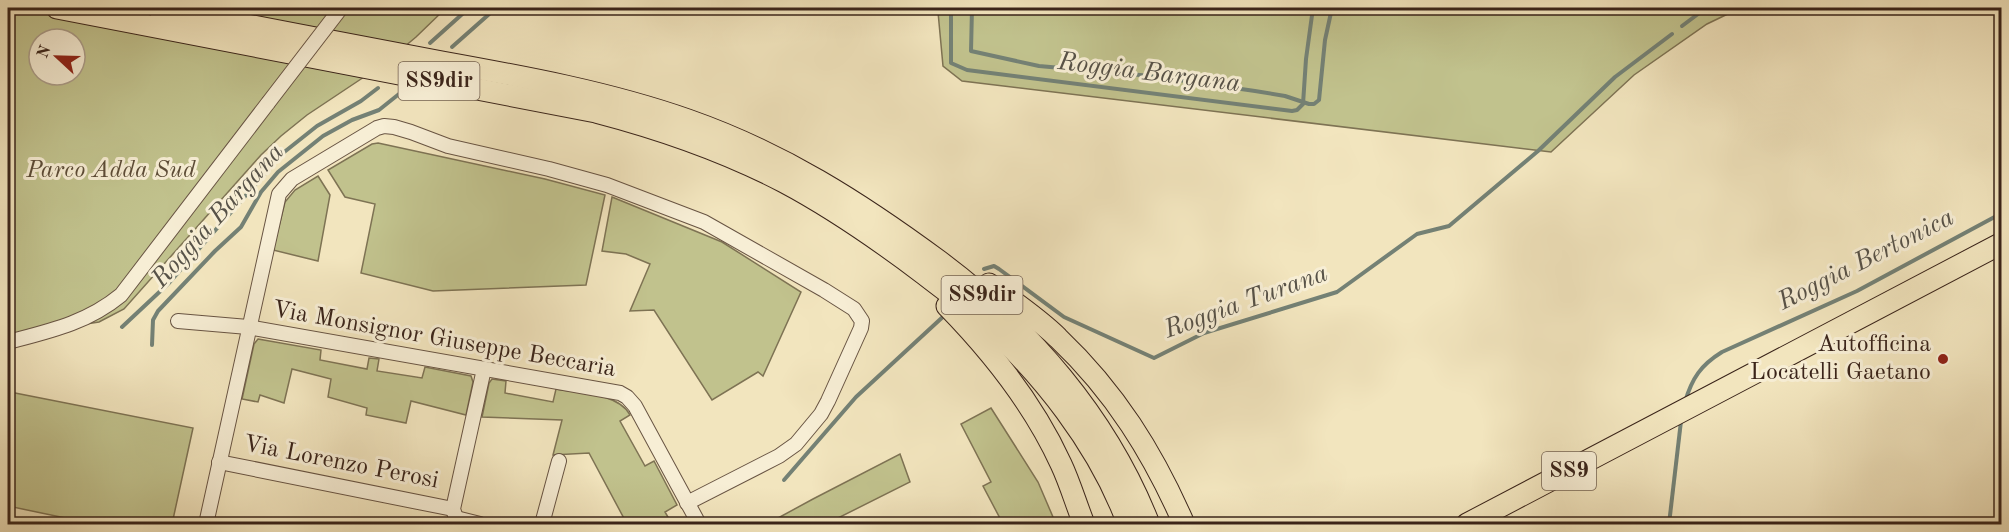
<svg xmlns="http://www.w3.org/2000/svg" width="2009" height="532" viewBox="0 0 2009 532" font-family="'Old Standard TT',serif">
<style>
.green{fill:#c1c28d;stroke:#7e7354;stroke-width:1.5;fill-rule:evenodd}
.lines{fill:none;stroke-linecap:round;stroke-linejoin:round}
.stream{stroke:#748175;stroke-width:4}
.minor-casing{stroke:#685443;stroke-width:16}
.primary-casing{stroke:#3a241a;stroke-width:23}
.trunk-casing{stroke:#3a241a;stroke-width:23}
.minor{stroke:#f7eed5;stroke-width:14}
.primary{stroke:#f2e5be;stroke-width:21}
.trunk{stroke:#f2e5be;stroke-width:21}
.minor-bridge-casing{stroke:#685443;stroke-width:16;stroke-linecap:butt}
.minor-bridge{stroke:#f7eed5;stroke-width:14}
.poi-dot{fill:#8f2418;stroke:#f7eed5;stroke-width:2}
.labels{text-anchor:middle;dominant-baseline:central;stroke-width:6;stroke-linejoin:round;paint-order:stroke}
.shield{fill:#f7eed5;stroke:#736152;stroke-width:1.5}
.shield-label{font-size:22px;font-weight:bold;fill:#3a241a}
.park-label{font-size:24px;font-style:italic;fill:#5c4c37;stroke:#f7eed5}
.street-label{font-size:24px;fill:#3a241a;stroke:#f7eed5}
.poi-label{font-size:24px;fill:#3a241a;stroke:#f7eed5;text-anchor:end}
.water-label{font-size:26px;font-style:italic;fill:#575248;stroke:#f7eed5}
</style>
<rect width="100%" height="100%" fill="#f2e5be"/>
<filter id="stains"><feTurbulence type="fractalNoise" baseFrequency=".00333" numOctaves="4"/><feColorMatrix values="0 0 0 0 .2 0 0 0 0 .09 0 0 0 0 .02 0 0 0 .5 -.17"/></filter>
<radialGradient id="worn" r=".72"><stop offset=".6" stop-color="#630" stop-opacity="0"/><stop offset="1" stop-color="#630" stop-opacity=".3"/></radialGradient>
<!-- green -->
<g class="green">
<path d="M8,8H446L416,37L385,63L307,115L281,136L261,155L124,309L99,322L8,336ZM39,39H75V75H39Z"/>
<polygon points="917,8 1751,8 1734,11 1707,24 1634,75 1551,152 962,81 943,66 938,12"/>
<polygon points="378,143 545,179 605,195 586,285 433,291 361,273 375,204 345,197 328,170 372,144"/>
<polygon points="318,176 330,195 318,261 273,250 285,202 295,190"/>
<polygon points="612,197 722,242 801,292 763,376 758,372 712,400 654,310 630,311 650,264 626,254 602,251"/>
<polygon points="258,339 321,350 320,360 367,369 369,358 379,359 377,371 422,378 425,367 471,376 473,382 466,415 411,401 406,423 366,415 367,408 328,397 331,379 292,369 284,403 260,395 258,402 242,399 254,344"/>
<path d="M492,379L506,381L505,393L553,402L556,389C578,393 619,393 630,415L620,421L645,466L654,461L677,505L665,512L672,524H627L589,453L553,455L562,420L482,417L489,383Z"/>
<polygon points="10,392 193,428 172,524 94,524 8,506 8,403"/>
<polygon points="991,408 1038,482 1056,524 1003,524 983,486 991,482 961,424"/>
<polygon points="900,454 910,482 826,524 767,524 813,499"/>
</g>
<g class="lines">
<!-- stream -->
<g class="stream">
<polyline points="946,8 951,13 951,63 967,70 1292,111 1297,110 1303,104 1306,59 1313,8"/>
<polyline points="972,8 971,51 1039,66 1151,76 1255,91 1285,96 1309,104 1314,104 1319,100 1325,40 1332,8"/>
<polyline points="1682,26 1706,8"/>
<polyline points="430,43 469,8"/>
<polyline points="452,47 496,8"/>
<polyline points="984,269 994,266 999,269 1064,317 1154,358 1204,333 1337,292 1417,234 1449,226 1538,151 1615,77 1672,34"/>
<polyline points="122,327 169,283 283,153 317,126 361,101 378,88"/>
<polyline points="152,345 153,320 158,311 215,251 241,227 261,192 278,172 323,136 352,120 379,110 399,94"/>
<path d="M1685,402C1692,378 1701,365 1722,352L1857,291L2002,213"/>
<polyline points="784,480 856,397 946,314"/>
<polyline points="1669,524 1681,421"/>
</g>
<defs>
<g id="minor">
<polyline points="178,321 248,327 620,393 627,397 635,406 699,524"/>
<path d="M8,342C50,331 87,323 121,295L268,103"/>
<polyline points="219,462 453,509"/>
<polyline points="456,518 480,524"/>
<polyline points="206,524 279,194 292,179 377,128 384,126 394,127 411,132 448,146 549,169 607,185 704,222 824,290 854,309 862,321 861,328 828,401 821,414 796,444 779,456 687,503"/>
<polyline points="458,524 453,509 484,369"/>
<polyline points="542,524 559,461"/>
</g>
<polyline id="primary" points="1467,524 2002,243"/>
<g id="trunk">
<path d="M57,8L596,112C661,129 725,151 784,182C833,208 879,240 924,274C942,288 960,301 978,316C1041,372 1099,445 1128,524"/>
<path d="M158,8C253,26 347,44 442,62C525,77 608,92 688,120C782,153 859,202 939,261C1030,329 1107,417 1149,524"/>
<path d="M989,284C1012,301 1038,318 1058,338C1115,392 1153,453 1184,524"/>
<path d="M947,306C992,352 1034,405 1061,464C1070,483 1076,504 1084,524"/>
</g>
</defs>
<!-- minor casing -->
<use href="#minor" class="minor-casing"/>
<!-- primary casing -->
<use href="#primary" class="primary-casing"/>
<!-- trunk casing -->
<use href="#trunk" class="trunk-casing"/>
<!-- minor -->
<use href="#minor" class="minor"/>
<!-- primary -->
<use href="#primary" class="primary"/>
<!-- trunk -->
<use href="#trunk" class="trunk"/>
<defs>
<polyline id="minor-bridge" points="268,103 341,8"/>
</defs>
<!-- minor-bridge casing -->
<use href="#minor-bridge" class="minor-bridge-casing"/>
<!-- minor-bridge -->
<use href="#minor-bridge" class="minor-bridge"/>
</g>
<!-- markers -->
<circle class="poi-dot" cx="1943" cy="359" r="6"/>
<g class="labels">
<!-- shield labels -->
<g class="shield">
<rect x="398.5" y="62" width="81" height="38" rx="4.5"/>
<rect x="941.5" y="276" width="81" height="38" rx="4.5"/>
<rect x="1542" y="452" width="54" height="38" rx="4.5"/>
</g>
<g class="shield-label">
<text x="439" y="81">SS9dir</text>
<text x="982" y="295">SS9dir</text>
<text x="1569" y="471">SS9</text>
</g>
<!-- park labels -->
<g class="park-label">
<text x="111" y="171">Parco Adda Sud</text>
</g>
<!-- street labels -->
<g class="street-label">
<text transform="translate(444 340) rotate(10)">Via Monsignor Giuseppe Beccaria</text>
<text transform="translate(341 463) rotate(11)">Via Lorenzo Perosi</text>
</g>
<!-- poi labels -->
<g class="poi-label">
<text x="1931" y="345">Autofficina<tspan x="1931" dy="28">Locatelli Gaetano</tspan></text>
</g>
<!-- water labels -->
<g class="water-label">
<text transform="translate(1149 73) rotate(7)">Roggia Bargana</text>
<text transform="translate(218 216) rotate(-48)">Roggia Bargana</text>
<text transform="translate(1866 260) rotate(-27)">Roggia Bertonica</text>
<text transform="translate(1246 302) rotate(-20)">Roggia Turana</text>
</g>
</g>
<!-- margin -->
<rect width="2009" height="532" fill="none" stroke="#f2e5be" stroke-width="30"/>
<rect x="9" y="9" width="1991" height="514" fill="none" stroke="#3a241a" stroke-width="3"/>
<rect x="15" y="15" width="1979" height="502" fill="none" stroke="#3a241a" stroke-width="1.5"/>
<!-- north arrow -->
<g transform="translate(57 57) rotate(292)"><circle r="28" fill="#f7eed5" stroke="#ab9d8a" stroke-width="1.5"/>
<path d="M0-4.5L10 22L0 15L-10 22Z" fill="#8f2418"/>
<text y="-9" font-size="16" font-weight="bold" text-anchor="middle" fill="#3a241a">N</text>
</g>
<rect width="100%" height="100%" filter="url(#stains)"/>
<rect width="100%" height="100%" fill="url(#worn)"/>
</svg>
